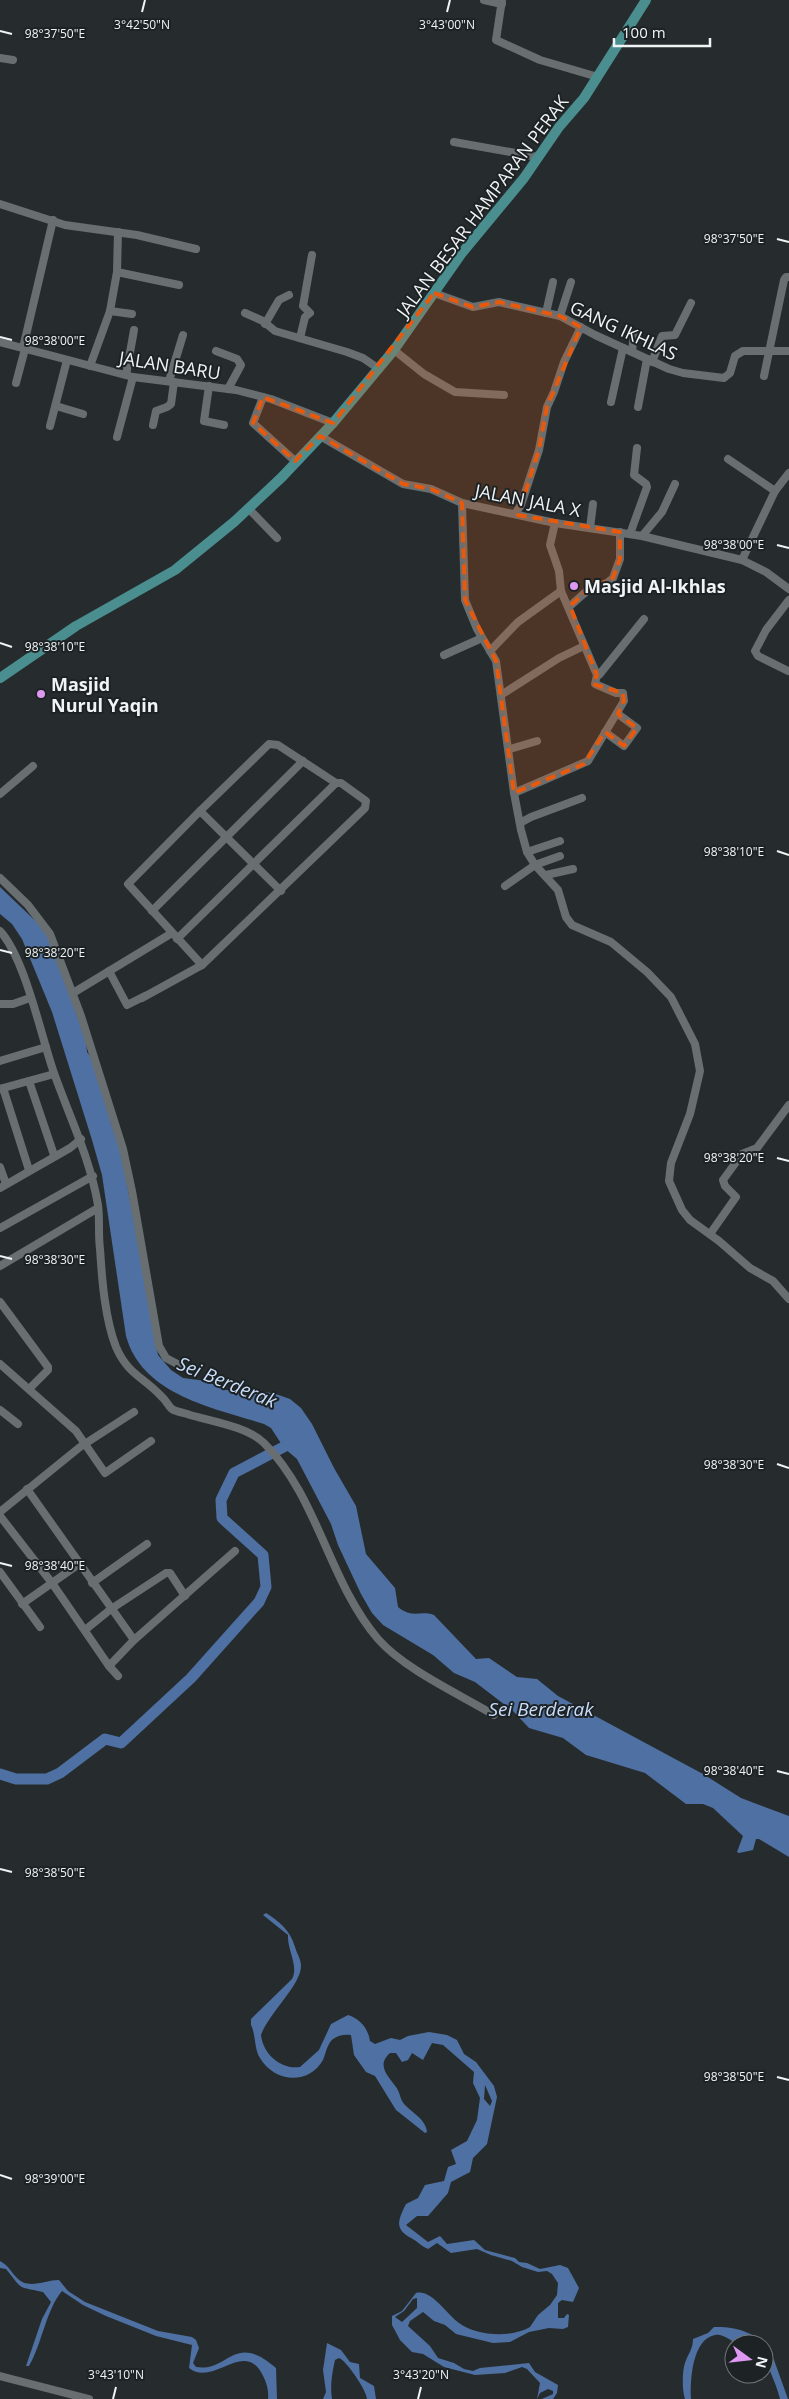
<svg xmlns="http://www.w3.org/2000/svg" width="789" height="2399" viewBox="0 0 789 2399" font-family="'Open Sans',sans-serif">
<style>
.water{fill:#4f70a3;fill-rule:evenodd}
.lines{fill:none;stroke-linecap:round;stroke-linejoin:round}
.river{stroke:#4f70a3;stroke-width:11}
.minor{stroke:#696f71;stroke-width:8}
.major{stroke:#4a8e90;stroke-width:10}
.marked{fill:#e8590c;fill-opacity:0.2;stroke:#e8590c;stroke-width:4;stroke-dasharray:10 6;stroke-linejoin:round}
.ticks{fill:none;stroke:#f1f4f5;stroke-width:2}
.poi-dot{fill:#de98f2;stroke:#1d2224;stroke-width:2}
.labels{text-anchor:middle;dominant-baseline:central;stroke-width:4;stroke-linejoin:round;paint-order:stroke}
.street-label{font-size:18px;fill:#f1f4f5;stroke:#1d2224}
.poi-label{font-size:18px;font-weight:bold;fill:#f1f4f5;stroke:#1d2224;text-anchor:start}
.water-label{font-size:19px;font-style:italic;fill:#c8ddfb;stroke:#1d2224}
.ticks-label{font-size:12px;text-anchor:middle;fill:#f1f4f5;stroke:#1d2224;stroke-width:4;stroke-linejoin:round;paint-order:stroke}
</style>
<rect width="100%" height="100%" fill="#262c2d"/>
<!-- water -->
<g class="water">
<path d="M0,887L45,930L55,952L86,1042L87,1052L93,1060L108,1104L111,1124L120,1146L158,1355L171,1370L183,1378L206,1381L226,1390L273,1393L290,1399L301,1408L312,1424L334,1468L356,1506L366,1554L395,1588L398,1607C413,1619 419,1610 434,1615L476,1659L489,1658L517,1677L537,1679L558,1696L703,1774L741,1798L789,1816V1857L759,1839H756L753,1850L739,1853L737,1852L743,1836L713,1808L703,1804H686L645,1773L586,1755L563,1738L529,1728L513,1711L475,1682L454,1673L433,1655L383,1625L372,1613L361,1594L338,1545L331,1524L297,1459L284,1448L271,1428L264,1424C214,1408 142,1395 126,1336L102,1175L92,1140L52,1012L22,939L12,924L0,914Z"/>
<path d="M266,1913C280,1922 290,1930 295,1947C297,1954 301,1959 301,1966C301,1985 269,2013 261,2035C263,2054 281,2070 300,2067L319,2050L331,2024L348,2015C360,2019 368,2028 370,2041L375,2044L391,2038L400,2040L408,2036L429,2032L447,2035L457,2040L464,2054L476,2062L494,2086L497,2097L487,2144L473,2158L470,2172L451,2182L448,2193L428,2216H417L406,2225L428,2242L440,2236L447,2244L474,2240L485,2250L515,2258L519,2262L527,2263L540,2269L560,2265L568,2268L579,2288L573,2302L562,2300L558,2303V2318H564L567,2314L569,2315L568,2327L563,2329L549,2328L529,2332L510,2342L493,2343L456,2334L445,2325L434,2321L423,2312L410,2321L408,2326L430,2346L438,2358L454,2363L464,2369L473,2371L480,2368L529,2363L535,2372L558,2385L557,2393L553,2399H542L553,2394V2391L548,2389L540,2393L537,2399L540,2383L527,2369L522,2367L505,2373L475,2375L444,2367L423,2354L412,2352L400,2340L392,2325V2316L402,2311L416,2293C432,2289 447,2315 459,2323C476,2336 511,2338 530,2327L538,2315L550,2305L557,2295L558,2283L552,2274L547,2271L538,2272L522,2267L512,2261L491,2255L477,2249L451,2253L437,2243L428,2249C421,2246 417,2241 411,2238C394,2229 398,2220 406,2204L418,2198L425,2185L444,2181L448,2167L456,2164L451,2150L467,2141L477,2120L480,2098L473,2083L474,2072L443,2045L432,2043L423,2060L412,2053L408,2060L402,2062L396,2053H390C376,2065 388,2076 396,2087C400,2092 400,2100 405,2105C413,2113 426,2120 427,2132L425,2133L396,2110L375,2076L366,2072L354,2055L351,2035C345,2034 338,2035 333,2039C327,2044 326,2053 323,2060C308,2086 274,2082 260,2058C254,2049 256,2035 251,2025V2019L292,1979C299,1966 287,1950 288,1935L263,1915ZM485,2085L492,2101L490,2106L484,2099ZM417,2298V2308L402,2322L395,2317L404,2311L413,2299Z"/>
<path d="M0,2261C8,2265 11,2272 17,2278C28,2290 45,2280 59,2280L68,2291L85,2302L158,2331L192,2337L196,2340L199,2348L193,2363L196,2367C230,2372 233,2331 276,2368L277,2399H268C269,2389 266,2381 261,2372C242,2341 213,2387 189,2368L192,2345L156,2336L106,2316L83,2305L62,2291C46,2310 42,2344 29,2366H26L42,2319L51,2302L43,2292C16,2286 24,2291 6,2269L0,2268Z"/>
<path d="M714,2327C731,2326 753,2331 763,2344C755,2344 743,2346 736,2343C730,2340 722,2333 715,2335C692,2339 690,2381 691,2399H685C682,2391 682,2371 685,2363C688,2354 693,2349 693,2339L708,2333Z"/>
<path d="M327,2343L341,2350L350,2362L359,2364L360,2378L374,2386L376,2399H367C367,2391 346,2360 339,2358L335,2360C332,2373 330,2386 332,2399H323L326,2392L323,2370Z"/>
<path d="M764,2345L774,2360L788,2399H780C776,2381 764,2363 764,2345Z"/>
</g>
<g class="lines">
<!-- river -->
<polyline class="river" points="0,1774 16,1779 47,1779 60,1773 105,1739 121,1743 191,1678 259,1602 266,1587 263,1555 222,1518 221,1500 234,1473 295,1441"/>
<!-- minor -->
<g class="minor">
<polyline points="484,0 502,4"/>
<polyline points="502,0 496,40 540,60 598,77"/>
<polyline points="0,58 13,60"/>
<polyline points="454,142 538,157"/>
<polyline points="0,204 65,225 137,235 196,249"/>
<polyline points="117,272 179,285"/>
<polyline points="434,293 473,307 499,302 560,316 595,335 669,369 683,373 724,378 730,373 735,356 743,351 789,351"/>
<polyline points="110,311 132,314"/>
<polyline points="245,313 263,321 275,331 347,352 363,358 379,369"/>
<polyline points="546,313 553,282"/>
<polyline points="560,316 571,282"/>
<polyline points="265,324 279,300 289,295"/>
<polyline points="300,338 305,317 310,313 303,306 312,255"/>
<polyline points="0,342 133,377 236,390 271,399 333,423"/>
<polyline points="23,348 53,220"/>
<polyline points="394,350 424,374 455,392 504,395"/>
<polyline points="216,351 237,359 241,365 228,389"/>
<polyline points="632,352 634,333"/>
<polyline points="652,362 662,336 675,335 691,303"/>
<polyline points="90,366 110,311 117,272 118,232"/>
<polyline points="126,375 134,330"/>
<polyline points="764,376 784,280 786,277 789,277"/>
<polyline points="169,381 183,335"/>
<polyline points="16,383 25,349"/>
<polyline points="209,386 204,421 224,425"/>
<polyline points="263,397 253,423 295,461"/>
<polyline points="611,402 623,348"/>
<polyline points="56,406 83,414"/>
<polyline points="638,407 647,359"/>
<polyline points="153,425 156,411 167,407 171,404 174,382"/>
<polyline points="50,426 67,360"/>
<polyline points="320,436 403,484 431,489 462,503 555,523 642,536 742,560 766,572 789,589"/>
<polyline points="117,437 133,377"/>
<polyline points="728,459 775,491"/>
<polyline points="462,503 465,600 477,629 496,661 514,793 521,830 527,852 535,865 558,890 566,917 572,925 611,942 647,972 671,997 695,1044 700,1071 690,1114 671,1163 669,1181 682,1210 690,1220 719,1241 750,1268 773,1281 789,1299"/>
<polyline points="248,508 277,538"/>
<polyline points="515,514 521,505 539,450 547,407 554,392 564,362 581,327"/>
<polyline points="590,528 593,504"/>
<polyline points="630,534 647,487 646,484 634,475 637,448"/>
<polyline points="642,536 662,512 675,484"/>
<polyline points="742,560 775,491 789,473"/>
<polyline points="570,606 588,590 607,583 613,578 620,559 620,532"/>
<polyline points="490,651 518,622 561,591"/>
<polyline points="444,655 482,638"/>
<polyline points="788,671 758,656 755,651 766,630 789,600"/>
<polyline points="597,675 599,675 644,619"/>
<polyline points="501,695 559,658 584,646"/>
<polyline points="605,732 624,746 637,728 618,714"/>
<polyline points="510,749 537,741"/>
<polyline points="514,793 588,761 624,701 623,693 616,693 595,684 597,675 561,591 559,571 550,545 555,523"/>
<polyline points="0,794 33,766"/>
<polyline points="200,811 269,744 278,745 336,783"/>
<polyline points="520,823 531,817 582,798"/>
<polyline points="527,852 560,841"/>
<polyline points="546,875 573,869"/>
<polyline points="0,878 28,905 50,934 81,1016 123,1149 132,1191 159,1346 166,1358 183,1367"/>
<polyline points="505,886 535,865 560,856"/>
<polyline points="152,911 303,761"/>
<path d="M0,931C25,958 41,1036 54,1073C70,1118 90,1158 98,1205C100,1220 98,1234 100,1249C102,1280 105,1319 116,1347C128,1375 144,1377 162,1397C166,1400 168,1406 172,1409C176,1412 185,1413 190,1415C211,1421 248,1427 264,1443C318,1497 329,1582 378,1639C404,1669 459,1694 494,1715"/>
<polyline points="202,965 128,884 200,811 281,891"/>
<polyline points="109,971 127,1005 145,996"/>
<polyline points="73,993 172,933"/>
<polyline points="142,998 202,965 365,808 366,801 341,783 336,783 177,939"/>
<polyline points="0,1004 13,1004 30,998"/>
<polyline points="0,1061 46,1047"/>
<polyline points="29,1081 54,1155"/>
<polyline points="3,1088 29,1170"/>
<polyline points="0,1089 54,1074"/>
<polyline points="0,1167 6,1184"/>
<polyline points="0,1188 70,1148 81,1139"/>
<polyline points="0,1228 93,1176"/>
<polyline points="710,1234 736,1197 725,1186 723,1180 742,1154 757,1148 789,1105"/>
<polyline points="0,1266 98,1208"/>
<polyline points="0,1302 48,1367 48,1370 30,1388"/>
<polyline points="0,1364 76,1431 105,1473 151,1441"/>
<polyline points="0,1410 18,1424"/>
<polyline points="27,1489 134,1640"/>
<polyline points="0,1512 80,1447 134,1412"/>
<polyline points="0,1516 52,1583 109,1666 134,1640 235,1551"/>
<polyline points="0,1572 40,1627"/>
<polyline points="92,1583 147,1544"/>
<polyline points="22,1604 79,1564"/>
<polyline points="85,1630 111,1609 166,1573 170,1573 185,1596"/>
<polyline points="109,1666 118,1676"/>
<polyline points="0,2376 89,2399"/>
</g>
<!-- major -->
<polyline class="major" points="0,678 76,626 175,570 234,522 282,477 333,423 394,350 462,253 524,178 559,127 584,98 646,0"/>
</g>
<!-- marked area -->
<path class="marked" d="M434,293L473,307L499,302L560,316L581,327L547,407L539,450L518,515L620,532V559L613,578L588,590L570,606L597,675L593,684L623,693L624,701L618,714L637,728L624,746L605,732L584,764L514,793L496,661L465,600L462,503L431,489L403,484L320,436L295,461L253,423L263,397L333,423Z"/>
<!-- ticks -->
<path class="ticks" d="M142,12L145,0M447,12L450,0M0,31L12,34M777,239L789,242M0,337L12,340M777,545L789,548M0,643L12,647M777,851L789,855M0,950L12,953M777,1158L789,1161M0,1256L12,1259M777,1464L789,1468M0,1563L12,1566M777,1771L789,1774M0,1869L12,1872M777,2077L789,2080M0,2175L12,2179M113,2399L116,2387M418,2399L421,2387"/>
<!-- markers -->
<g class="poi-dot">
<circle cx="574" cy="586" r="5"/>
<circle cx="41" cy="694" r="5"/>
</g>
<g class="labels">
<!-- street labels -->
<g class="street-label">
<text transform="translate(482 206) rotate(-53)">JALAN BESAR HAMPARAN PERAK</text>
<text transform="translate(624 330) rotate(25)">GANG IKHLAS</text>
<text transform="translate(170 365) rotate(9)">JALAN BARU</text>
<text transform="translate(528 500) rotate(11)">JALAN JALA X</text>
</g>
<!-- poi labels -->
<g class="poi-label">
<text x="584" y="586">Masjid Al-Ikhlas</text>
<text x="51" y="684">Masjid<tspan x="51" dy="21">Nurul Yaqin</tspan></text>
</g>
<!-- water labels -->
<g class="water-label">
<text transform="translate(227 1382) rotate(22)">Sei Berderak</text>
<text x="541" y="1709">Sei Berderak</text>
</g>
</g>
<g class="ticks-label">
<text x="142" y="29">3°42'50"N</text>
<text x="447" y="29">3°43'00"N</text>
<text x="55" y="38">98°37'50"E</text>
<text x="734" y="243">98°37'50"E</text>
<text x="55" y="345">98°38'00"E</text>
<text x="734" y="549">98°38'00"E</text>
<text x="55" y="651">98°38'10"E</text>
<text x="734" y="856">98°38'10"E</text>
<text x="55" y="957">98°38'20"E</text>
<text x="734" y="1162">98°38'20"E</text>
<text x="55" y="1264">98°38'30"E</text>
<text x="734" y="1469">98°38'30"E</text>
<text x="55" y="1570">98°38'40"E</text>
<text x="734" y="1775">98°38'40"E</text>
<text x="55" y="1877">98°38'50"E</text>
<text x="734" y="2081">98°38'50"E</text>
<text x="55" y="2183">98°39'00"E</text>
<text x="116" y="2379">3°43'10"N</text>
<text x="421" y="2379">3°43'20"N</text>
</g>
<!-- north arrow -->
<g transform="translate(749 2359) rotate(105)"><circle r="24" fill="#1d2224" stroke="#727678"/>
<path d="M0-4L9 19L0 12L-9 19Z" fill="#de98f2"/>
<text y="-8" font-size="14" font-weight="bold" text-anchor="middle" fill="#f1f4f5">N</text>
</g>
<!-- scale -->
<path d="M614 38v8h96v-8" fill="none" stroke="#f1f4f5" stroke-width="2.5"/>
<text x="622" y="38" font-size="15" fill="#f1f4f5" stroke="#1d2224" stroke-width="4" paint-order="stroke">100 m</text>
</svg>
